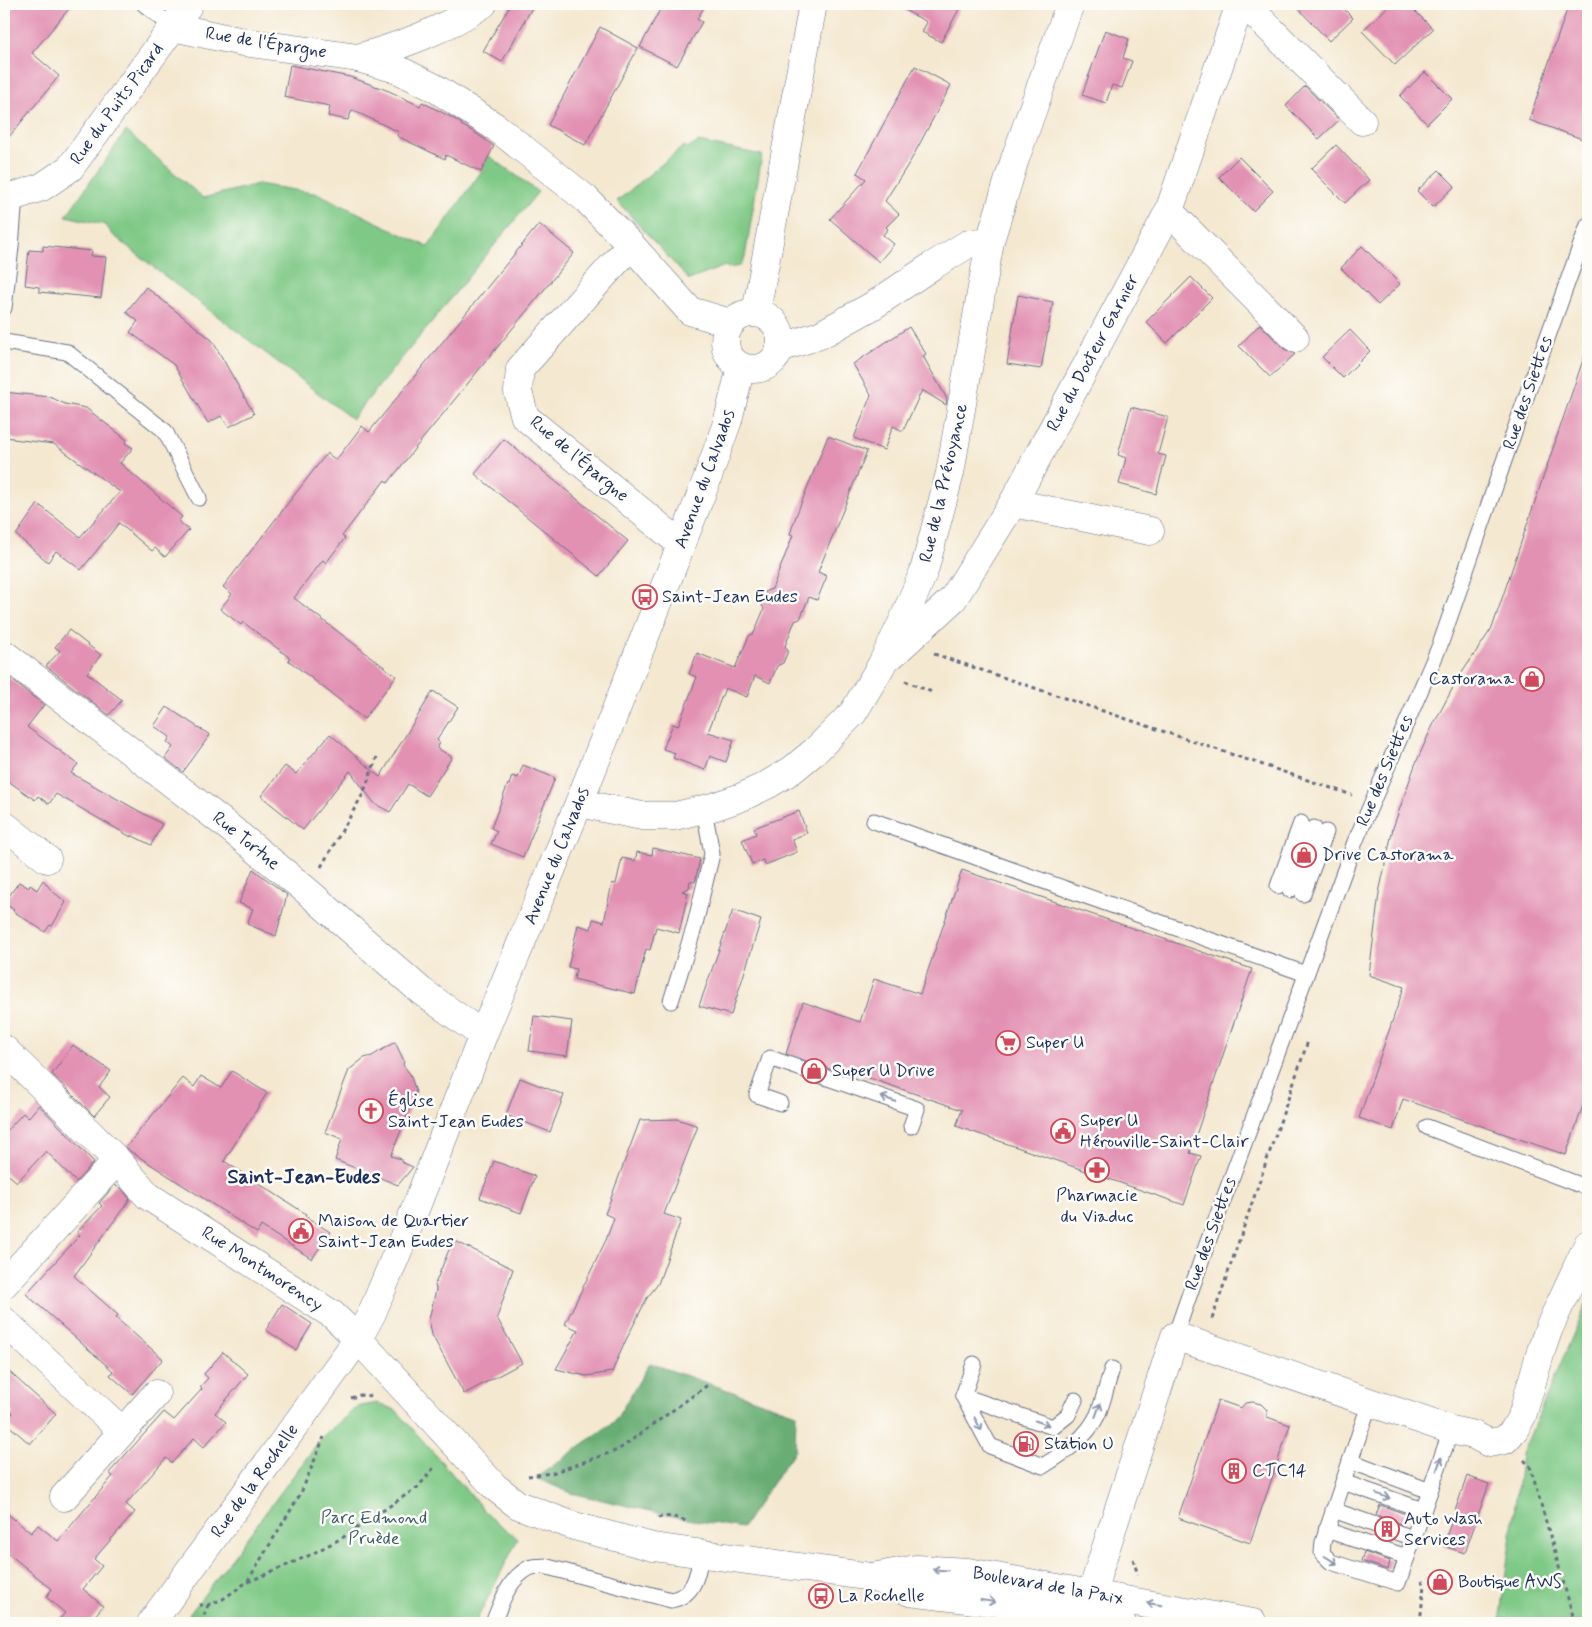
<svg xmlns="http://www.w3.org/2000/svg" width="1592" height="1627" viewBox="0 0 1592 1627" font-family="Mynerve,sans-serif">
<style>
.green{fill:#7fc986;stroke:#4d7c72}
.forest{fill:#67ad73;stroke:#416e68}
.building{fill:#e291b2}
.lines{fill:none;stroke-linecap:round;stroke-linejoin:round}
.lane-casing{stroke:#677086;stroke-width:17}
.street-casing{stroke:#677086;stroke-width:29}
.secondary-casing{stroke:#677086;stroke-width:29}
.path{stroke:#677086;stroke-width:3;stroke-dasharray:4 4;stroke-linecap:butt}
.lane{stroke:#fff;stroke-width:15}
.street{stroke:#fff;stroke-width:28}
.secondary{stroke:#fff;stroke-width:28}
.oneway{stroke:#8d97ae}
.labels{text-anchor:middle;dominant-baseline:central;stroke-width:5;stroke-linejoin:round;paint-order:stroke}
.street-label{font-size:18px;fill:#1b2f5e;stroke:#fdfcf7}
.poi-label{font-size:18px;fill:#1b2f5e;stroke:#fdfcf7;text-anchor:start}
.park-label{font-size:18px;fill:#395d6a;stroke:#fdfcf7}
.quarter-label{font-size:20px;font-weight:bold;fill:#1b2f5e;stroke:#fdfcf7}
</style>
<rect width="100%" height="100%" fill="#fdfcf7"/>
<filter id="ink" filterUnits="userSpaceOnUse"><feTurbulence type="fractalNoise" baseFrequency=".02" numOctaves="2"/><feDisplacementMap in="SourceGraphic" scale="10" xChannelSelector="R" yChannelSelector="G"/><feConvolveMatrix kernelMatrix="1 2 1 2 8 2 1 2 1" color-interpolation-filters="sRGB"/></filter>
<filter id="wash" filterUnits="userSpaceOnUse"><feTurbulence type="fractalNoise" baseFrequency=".0096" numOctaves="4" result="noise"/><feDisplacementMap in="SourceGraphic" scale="20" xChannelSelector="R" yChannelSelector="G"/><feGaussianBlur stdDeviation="1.12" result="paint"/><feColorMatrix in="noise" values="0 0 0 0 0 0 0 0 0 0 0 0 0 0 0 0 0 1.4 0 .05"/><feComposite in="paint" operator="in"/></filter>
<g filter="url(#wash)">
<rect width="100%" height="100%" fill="#f4e8d0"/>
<!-- green -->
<g class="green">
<polygon points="126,131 203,198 258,184 319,194 428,247 481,172 489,156 517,176 538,192 352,419 157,270 112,234 106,225 66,216"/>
<polygon points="699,142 762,155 745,257 740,266 728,268 725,266 689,280 617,201 684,146 688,148"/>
<polygon points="1588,1300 1588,1623 1499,1623 1522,1454"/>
<polygon points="377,1403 396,1410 490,1517 518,1539 475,1623 183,1623 323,1436 357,1407"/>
</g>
<!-- forest -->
<polygon class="forest" points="650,1363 796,1414 795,1450 742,1528 681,1518 571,1493 536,1478 615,1421"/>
<g id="blocks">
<!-- building -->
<g class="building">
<polygon points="4,4 73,4 32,53 59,76 4,143"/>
<polygon points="511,4 529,4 533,6 502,62 483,51"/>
<polygon points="663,4 706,4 697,19 702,22 677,66 640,47"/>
<polygon points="893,4 962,4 941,42 922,32 927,22"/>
<polygon points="1294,4 1339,4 1353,18 1329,41"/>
<polygon points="1391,4 1408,4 1433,29 1395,65 1362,31"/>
<polygon points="1569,4 1588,4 1588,141 1529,120"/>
<polygon points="600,27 638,48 585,145 548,125"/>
<polygon points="1105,30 1129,39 1123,58 1132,61 1122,88 1112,85 1106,103 1082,95"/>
<polygon points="290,65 350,77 389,91 420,106 422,102 451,117 462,124 461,125 474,132 494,146 481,172 446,155 445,159 397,136 399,132 352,110 348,120 328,116 330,106 284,97"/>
<polygon points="915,66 951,85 911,160 885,201 899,214 886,227 888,229 883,235 894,244 879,262 830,219 866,179 857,173"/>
<polygon points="1425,72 1452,99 1427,124 1400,96"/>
<polygon points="1305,86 1339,120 1319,139 1286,106"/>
<polygon points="1336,145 1369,180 1345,203 1311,169"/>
<polygon points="1239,157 1273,191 1253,211 1219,177"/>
<polygon points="1439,170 1455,186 1433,207 1417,191"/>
<polygon points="539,224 574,253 416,447 388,483 385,480 342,536 345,538 326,563 323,560 294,598 396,676 364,719 288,660 290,658 243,622 241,625 220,609 232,594 223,587 327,453 336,460 362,426 369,432"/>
<polygon points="43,246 92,251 91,256 106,257 101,298 39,292 39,287 25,285 29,250 43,251"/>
<polygon points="1362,246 1400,284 1378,305 1341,268"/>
<polygon points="1191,277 1212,298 1167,343 1146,322"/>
<polygon points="146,287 212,340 254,414 229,427 221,416 208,423 174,365 130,332 138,321 126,312"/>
<polygon points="1018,295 1053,302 1041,369 1007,364"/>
<polygon points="1260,324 1284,349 1295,354 1270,377 1239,346"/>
<polygon points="909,327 926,354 923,356 947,399 946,405 922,390 903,431 893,426 884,450 854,438 871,395 853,364"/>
<polygon points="1350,330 1370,351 1343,378 1322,357"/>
<polygon points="1584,357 1588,358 1588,1091 1566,1155 1403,1099 1393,1130 1359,1118 1404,987 1369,975 1379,893 1393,828 1415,765 1431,729 1457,680 1492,628"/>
<polygon points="4,392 50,397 65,404 86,408 127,440 125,443 133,448 120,463 182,517 178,521 189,530 165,557 155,548 152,551 119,523 81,570 56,551 48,562 16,535 38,504 80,537 120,492 54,444 13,439 13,438 4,437"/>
<polygon points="1131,407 1168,417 1158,454 1166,456 1156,494 1119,484 1126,458 1118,455"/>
<polygon points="828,436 867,451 818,572 827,576 817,600 809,597 800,619 795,621 790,633 785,646 788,651 783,663 777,666 770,683 755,676 747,697 725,688 708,732 734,740 726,762 710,756 705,770 673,758 675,753 663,749 673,724 678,726 697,677 689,674 697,653 735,668 749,636 754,633 764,609 761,603 766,591 772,589 793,535 790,534 796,516"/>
<polygon points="504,439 628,541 599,576 475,474"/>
<polygon points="69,630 101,655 87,673 122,700 109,715 46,666 60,651 55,647"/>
<polygon points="4,674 44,705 27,727 78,764 71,773 162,824 151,845 131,835 131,837 56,794 49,804 38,796 35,800 4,778"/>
<polygon points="433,691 458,707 437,740 440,743 437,748 452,757 427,796 408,784 390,812 375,804 350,771 303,830 261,796 285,766 296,774 330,734 380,777"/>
<polygon points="167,707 210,735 183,772 165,758 173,747 167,742 170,737 154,726"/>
<polygon points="523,765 555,778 523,857 491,844 497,831 491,828 508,784 509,785 512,776 518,778"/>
<polygon points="799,811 807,833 792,839 797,852 765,865 763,860 752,864 742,840 756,834 754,828"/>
<polygon points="653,848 700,859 695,882 690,881 689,888 682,891 688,893 679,933 656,927 650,950 646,949 635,994 574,979 576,969 568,967 578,925 591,929 593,919 604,922 612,883 616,884 622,858 635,861 637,852 652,855"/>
<polygon points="253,869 287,895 276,936 247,924 253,909 239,903"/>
<polygon points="962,870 1252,969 1190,1153 1201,1156 1184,1205 956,1126 962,1110 849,1071 847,1075 786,1054 803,1002 860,1022 874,979 920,994"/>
<polygon points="43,880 52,891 66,902 52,926 50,925 45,932 13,911 14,910 4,903 19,882 29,888 30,885 37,890"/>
<polygon points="733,910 761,920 731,1015 699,1006"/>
<polygon points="534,1016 572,1021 567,1056 529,1051"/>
<polygon points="395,1042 404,1061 403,1065 410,1074 416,1092 391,1156 401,1159 401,1162 413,1167 398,1185 335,1160 342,1139 325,1132 349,1070 364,1058 372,1056"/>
<polygon points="73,1045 111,1071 99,1087 110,1097 94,1116 52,1074"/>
<polygon points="232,1071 267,1093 224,1161 306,1214 305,1216 330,1232 312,1259 261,1226 257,1233 130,1151 126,1147 183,1078 194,1087 201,1076 221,1088"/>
<polygon points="520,1078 564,1095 550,1132 506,1115"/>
<polygon points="39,1105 94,1162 76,1182 46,1151 17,1182 4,1171 4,1134 23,1113 28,1118"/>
<polygon points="677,1119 698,1126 664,1214 681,1220 658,1284 647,1298 622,1348 612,1372 586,1376 556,1369 578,1330 565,1324 606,1240 614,1218 605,1214 640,1120"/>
<polygon points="494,1161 535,1176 521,1213 480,1198"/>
<polygon points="115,1185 119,1188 120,1187 130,1199 74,1276 118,1315 116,1318 163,1359 132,1394 110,1375 113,1371 26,1294 80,1235 77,1232 102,1206 99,1203"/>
<polygon points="453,1240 513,1269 497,1318 522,1363 464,1394 432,1335 429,1319 436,1290 435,1284"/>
<polygon points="282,1304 312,1324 296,1350 266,1330"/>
<polygon points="223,1352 248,1374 215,1413 226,1422 204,1447 194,1438 172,1463 166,1458 126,1504 135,1512 94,1559 102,1566 83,1589 103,1606 89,1623 56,1623 65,1613 46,1597 52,1589 4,1550 4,1511 31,1533 38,1525 58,1541 113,1476 109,1473 164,1412 174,1420 202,1389 200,1387 208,1378 204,1374"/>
<polygon points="4,1367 56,1414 30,1444 5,1422 13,1413 4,1405"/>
<polygon points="1218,1400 1241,1408 1245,1403 1253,1402 1261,1404 1267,1410 1267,1417 1290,1425 1250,1543 1178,1518"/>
<polygon points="1467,1476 1489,1484 1465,1553 1443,1546"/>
<polygon points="1380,1505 1406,1514 1403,1525 1376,1515"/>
<polygon points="1364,1552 1390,1561 1388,1570 1361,1561"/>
</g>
</g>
</g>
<g filter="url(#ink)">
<use href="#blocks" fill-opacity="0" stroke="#677086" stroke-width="1"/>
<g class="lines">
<defs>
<g id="lane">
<polyline points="144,4 173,27"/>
<polyline points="4,308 11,247 15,196"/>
<polyline points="4,342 67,352 165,431 199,498"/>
<polyline points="874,821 1306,974"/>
<polyline points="1278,886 1301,823"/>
<polyline points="1290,890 1314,828"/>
<polyline points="1303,894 1326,832"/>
<polyline points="671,1001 694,928 712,854 704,809"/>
<polyline points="780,1103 757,1095 770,1058 917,1109 911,1126"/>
<polyline points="1427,1127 1588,1188"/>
<polyline points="1175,1336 1206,1247 1355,842 1440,645 1530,386 1588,225"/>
<path d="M974,1364L963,1396L990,1446L1043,1466C1064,1453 1087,1438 1098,1414C1104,1399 1107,1384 1112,1369"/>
<polyline points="963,1396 1053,1427 1068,1415 1075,1400"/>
<polyline points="1370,1402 1323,1542 1322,1553 1331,1562 1398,1583 1451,1430"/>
<polyline points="1350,1461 1430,1491"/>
<polyline points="1343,1482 1423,1510"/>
<polyline points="1333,1510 1413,1538"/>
<polyline points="1326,1530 1407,1557"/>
<path d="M493,1623C501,1604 508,1579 529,1568C533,1566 539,1567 544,1566L671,1600C694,1596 698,1575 701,1554"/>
</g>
<g id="street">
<polyline points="1245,4 1362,121"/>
<polyline points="173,27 243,42 358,58 397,69 435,88 497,128 586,199 631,245 690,311 730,323"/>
<path d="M358,58C403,45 444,30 483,4"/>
<polyline points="4,196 15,196 42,187 70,168 173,27 189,4"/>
<polyline points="1169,211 1295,338"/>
<polyline points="631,245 520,369 518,392 525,417 681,544"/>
<polyline points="780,348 820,335 874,305 932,266 968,244 990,241"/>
<polyline points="1013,503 1150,531"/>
<polyline points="4,654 225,824 307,891 421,991 483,1035"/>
<polyline points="893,654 953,599 1013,503 1169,211 1240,4"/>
<polyline points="579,803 642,816 675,816 713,807 742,797 767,785 792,770 815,751 853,713 881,666 903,621 924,571 950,473 990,241 1015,159 1070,4"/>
<polyline points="4,825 47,859"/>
<polyline points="4,1049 117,1160 148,1196 333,1315 358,1339"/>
<polyline points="4,1284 117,1160"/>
<polyline points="4,1321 122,1431"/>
<polyline points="64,1497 156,1394"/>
<polyline points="1086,1614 1100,1566 1175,1336 1451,1430 1474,1435 1489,1443 1505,1440 1514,1430 1522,1416 1541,1351 1549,1328 1588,1244"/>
</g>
<g id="secondary">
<polyline points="756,312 813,4"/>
<circle cx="753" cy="341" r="28"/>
<polyline points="358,1339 495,1487 518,1505 574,1526 653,1547 872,1577 910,1592 1086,1614 1122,1623"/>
<polyline points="872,1577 916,1569 968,1572 1253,1623"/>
<polyline points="151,1623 313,1401 358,1339 372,1313 412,1217 483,1035 579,803 706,482 728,420 741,367"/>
</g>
</defs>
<!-- lane casing -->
<use href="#lane" class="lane-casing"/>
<!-- street casing -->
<use href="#street" class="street-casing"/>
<!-- secondary casing -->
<use href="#secondary" class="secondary-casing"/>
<!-- path -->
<g class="path">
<polyline points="934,654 1352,795"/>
<polyline points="905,681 932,692"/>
<polyline points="321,867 363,794 377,757"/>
<polyline points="1212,1319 1308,1041"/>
<polyline points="351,1398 360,1395 372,1396"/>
<polyline points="1524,1460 1530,1466 1575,1623"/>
<polyline points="528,1476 552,1473 618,1450 709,1384"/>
<path d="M658,1518C667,1515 681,1517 688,1523"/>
<polyline points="1133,1559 1138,1575"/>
<polyline points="248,1582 308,1556 342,1538 418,1487 436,1465"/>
<polyline points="199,1605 208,1605 223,1599 247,1582 301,1493 324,1437"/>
<polyline points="201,1623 208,1605"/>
<polyline points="1420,1623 1424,1585 1422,1581"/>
</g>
<!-- lane -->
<use href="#lane" class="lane"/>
<!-- street -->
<use href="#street" class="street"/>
<!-- secondary -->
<use href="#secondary" class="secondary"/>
</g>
<!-- one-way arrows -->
<defs><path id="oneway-shaft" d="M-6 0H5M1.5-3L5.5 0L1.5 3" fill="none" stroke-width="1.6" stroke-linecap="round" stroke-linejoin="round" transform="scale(1.25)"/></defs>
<g class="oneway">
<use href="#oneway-shaft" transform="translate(888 1099) rotate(-161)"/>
<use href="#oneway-shaft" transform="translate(1098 1410) rotate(-69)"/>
<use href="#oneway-shaft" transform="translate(1042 1423) rotate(19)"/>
<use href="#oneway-shaft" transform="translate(978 1424) rotate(62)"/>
<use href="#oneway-shaft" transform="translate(1439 1464) rotate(-71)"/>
<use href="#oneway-shaft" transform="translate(1383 1496) rotate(20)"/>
<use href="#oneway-shaft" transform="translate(1331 1560) rotate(32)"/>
<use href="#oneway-shaft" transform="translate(940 1570) rotate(-176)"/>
<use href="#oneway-shaft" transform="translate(988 1601) rotate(8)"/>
<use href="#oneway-shaft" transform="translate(1154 1604) rotate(-170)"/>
</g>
</g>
<!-- icons -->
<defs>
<symbol id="bus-ring" viewBox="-11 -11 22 22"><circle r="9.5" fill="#fdfcf7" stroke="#d1495b" stroke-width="1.5"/><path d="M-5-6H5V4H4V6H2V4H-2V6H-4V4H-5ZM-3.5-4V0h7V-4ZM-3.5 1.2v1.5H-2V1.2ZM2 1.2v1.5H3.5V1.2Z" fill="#d1495b"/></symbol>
<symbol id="shop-ring" viewBox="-11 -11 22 22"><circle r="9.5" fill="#fdfcf7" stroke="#d1495b" stroke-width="1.5"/><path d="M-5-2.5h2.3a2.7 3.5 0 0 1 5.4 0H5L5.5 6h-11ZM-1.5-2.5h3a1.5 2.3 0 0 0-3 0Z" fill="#d1495b"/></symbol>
<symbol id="supermarket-ring" viewBox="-11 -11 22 22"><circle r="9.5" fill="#fdfcf7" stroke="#d1495b" stroke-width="1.5"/><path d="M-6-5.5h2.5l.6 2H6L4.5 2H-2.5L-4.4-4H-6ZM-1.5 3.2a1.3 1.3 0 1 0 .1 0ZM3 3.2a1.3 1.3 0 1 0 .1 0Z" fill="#d1495b"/></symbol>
<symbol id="church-ring" viewBox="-11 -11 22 22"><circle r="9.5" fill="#fdfcf7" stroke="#d1495b" stroke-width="1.5"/><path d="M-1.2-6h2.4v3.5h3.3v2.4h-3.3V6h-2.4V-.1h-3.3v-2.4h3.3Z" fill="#d1495b"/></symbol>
<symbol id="civic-ring" viewBox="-11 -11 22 22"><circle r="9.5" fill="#fdfcf7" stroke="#d1495b" stroke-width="1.5"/><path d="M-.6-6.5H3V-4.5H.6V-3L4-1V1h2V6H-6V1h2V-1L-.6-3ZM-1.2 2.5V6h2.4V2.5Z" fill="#d1495b"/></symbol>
<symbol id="pharmacy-ring" viewBox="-11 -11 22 22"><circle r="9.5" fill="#fdfcf7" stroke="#d1495b" stroke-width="1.5"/><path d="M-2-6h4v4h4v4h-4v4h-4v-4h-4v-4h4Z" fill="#d1495b"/></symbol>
<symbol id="fuel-ring" viewBox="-11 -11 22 22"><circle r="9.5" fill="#fdfcf7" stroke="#d1495b" stroke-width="1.5"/><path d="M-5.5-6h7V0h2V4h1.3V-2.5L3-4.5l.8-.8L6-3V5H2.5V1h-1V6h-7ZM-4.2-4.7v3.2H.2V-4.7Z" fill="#d1495b"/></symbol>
<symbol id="building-ring" viewBox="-11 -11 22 22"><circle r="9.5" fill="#fdfcf7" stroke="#d1495b" stroke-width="1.5"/><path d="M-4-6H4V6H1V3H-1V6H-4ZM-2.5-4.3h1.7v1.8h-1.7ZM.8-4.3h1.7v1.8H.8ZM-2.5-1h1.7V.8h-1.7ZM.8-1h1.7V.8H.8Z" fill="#d1495b"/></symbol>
</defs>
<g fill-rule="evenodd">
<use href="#bus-ring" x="631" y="583" width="28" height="28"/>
<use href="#shop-ring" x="1518" y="665" width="28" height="28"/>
<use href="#shop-ring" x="1290" y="841" width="28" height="28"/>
<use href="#supermarket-ring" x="994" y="1029" width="28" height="28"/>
<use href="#shop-ring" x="800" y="1057" width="28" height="28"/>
<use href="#church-ring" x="357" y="1097" width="28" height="28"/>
<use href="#civic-ring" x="1049" y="1117" width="28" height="28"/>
<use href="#pharmacy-ring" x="1083" y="1156" width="28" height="28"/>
<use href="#civic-ring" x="287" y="1217" width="28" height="28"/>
<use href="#fuel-ring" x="1012" y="1430" width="28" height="28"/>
<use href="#building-ring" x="1220" y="1457" width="28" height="28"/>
<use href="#building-ring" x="1373" y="1515" width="28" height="28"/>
<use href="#shop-ring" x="1426" y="1568" width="28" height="28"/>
<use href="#bus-ring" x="807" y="1582" width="28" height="28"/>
</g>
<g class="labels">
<!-- street labels -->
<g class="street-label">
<text transform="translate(266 43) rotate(9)">Rue de l'Épargne</text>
<text transform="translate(117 104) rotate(-54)">Rue du Puits Picard</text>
<text transform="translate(1093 353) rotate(-62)">Rue du Docteur Garnier</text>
<text transform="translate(1528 393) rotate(-71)">Rue des Siettes</text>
<text transform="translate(579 459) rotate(40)">Rue de l'Épargne</text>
<text transform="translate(705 479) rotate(-70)">Avenue du Calvados</text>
<text transform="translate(944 483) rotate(-77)">Rue de la Prévoyance</text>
<text transform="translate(1385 771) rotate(-67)">Rue des Siettes</text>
<text transform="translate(246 841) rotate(39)">Rue Tortue</text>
<text transform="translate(557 856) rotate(-68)">Avenue du Calvados</text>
<text transform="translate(1211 1234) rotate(-70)">Rue des Siettes</text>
<text transform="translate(262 1269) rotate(33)">Rue Montmorency</text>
<text transform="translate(255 1481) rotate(-54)">Rue de la Rochelle</text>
<text transform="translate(1048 1586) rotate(10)">Boulevard de la Paix</text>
</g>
<!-- poi labels -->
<g class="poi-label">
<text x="662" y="597">Saint-Jean Eudes</text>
<text x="1514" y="679" text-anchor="end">Castorama</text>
<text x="1322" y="855">Drive Castorama</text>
<text x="1026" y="1043">Super U</text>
<text x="832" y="1071">Super U Drive</text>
<text x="388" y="1101">Église<tspan x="388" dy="21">Saint-Jean Eudes</tspan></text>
<text x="1080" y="1121">Super U<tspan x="1080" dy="21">Hérouville-Saint-Clair</tspan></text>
<text x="1097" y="1196" text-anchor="middle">Pharmacie<tspan x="1097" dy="21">du Viaduc</tspan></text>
<text x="318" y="1221">Maison de Quartier<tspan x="318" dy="21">Saint-Jean Eudes</tspan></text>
<text x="1044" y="1444">Station U</text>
<text x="1252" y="1471">CTC14</text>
<text x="1404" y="1519">Auto Wash<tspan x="1404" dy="21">Services</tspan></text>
<text x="1458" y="1582">Boutique AWS</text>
<text x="838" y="1596">La Rochelle</text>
</g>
<!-- park labels -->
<g class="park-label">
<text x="374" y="1518">Parc Edmond<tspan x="374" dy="21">Pruède</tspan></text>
</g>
<!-- quarter labels -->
<g class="quarter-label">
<text x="304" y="1177">Saint-Jean-Eudes</text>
</g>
</g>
<!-- margin -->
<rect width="1592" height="1627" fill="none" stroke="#fdfcf7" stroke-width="20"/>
</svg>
